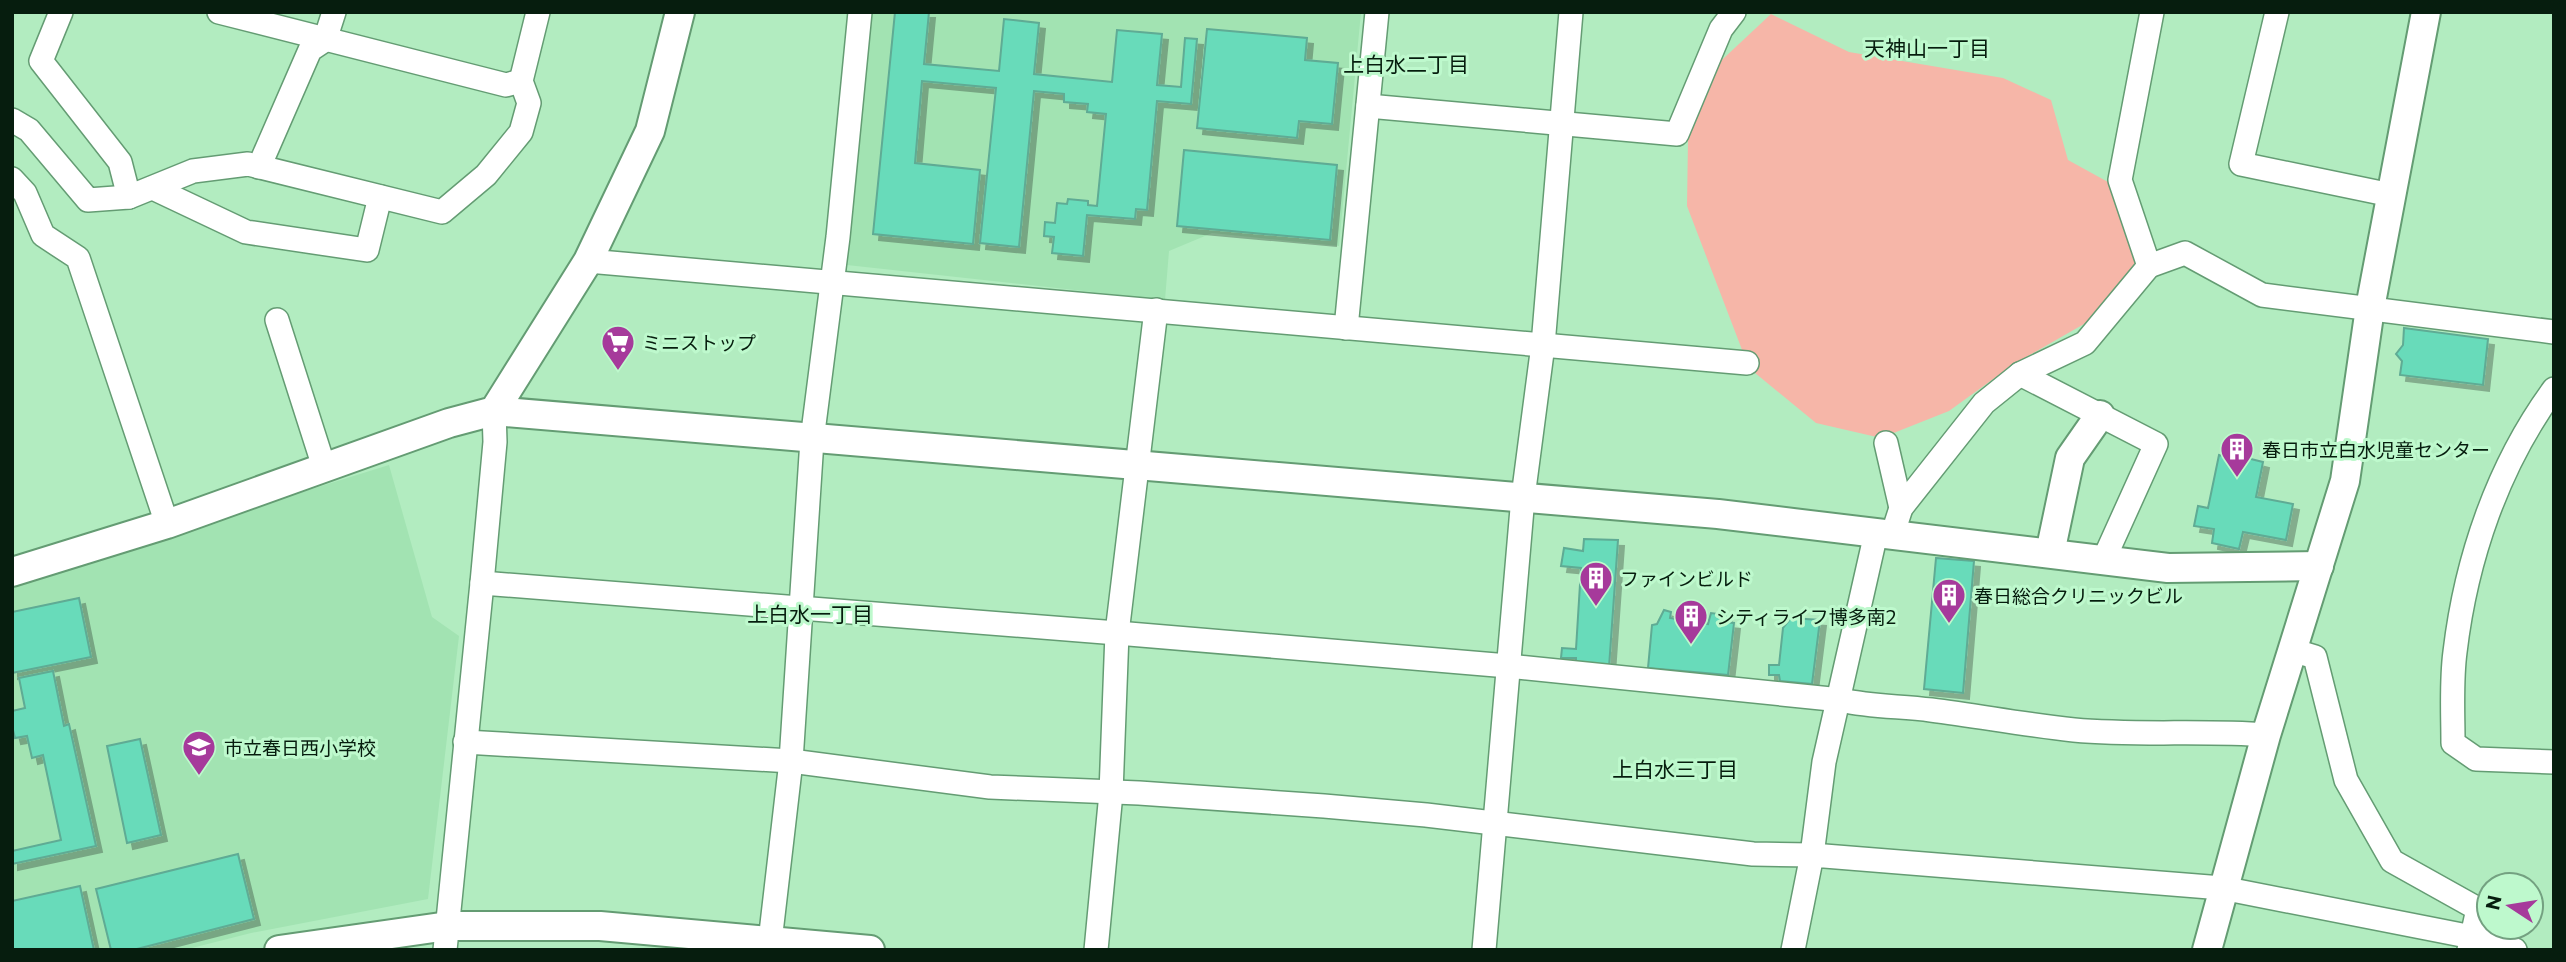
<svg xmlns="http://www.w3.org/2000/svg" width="2566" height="962" viewBox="0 0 2566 962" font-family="Commissioner,'Noto Sans JP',sans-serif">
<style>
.built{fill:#a2e3b2}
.green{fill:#f6b6a8}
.building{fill:#67dbba;stroke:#5fab94;stroke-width:2;filter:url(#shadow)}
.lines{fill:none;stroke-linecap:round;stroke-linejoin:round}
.minor-casing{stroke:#649c73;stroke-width:26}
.tertiary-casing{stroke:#649c73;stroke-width:32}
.minor{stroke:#fff;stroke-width:23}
.tertiary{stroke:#fff;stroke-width:28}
.labels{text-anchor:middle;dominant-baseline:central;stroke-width:6;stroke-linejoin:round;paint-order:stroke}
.poi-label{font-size:19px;fill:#061d0e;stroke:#bef9cd;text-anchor:start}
.neighbourhood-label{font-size:21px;fill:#061d0e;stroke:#bef9cd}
</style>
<defs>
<filter id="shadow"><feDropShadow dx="6" dy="6" stdDeviation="0" flood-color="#0004"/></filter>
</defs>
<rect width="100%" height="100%" fill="#b2ecc0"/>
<!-- built -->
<g class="built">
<polygon points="871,12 1361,12 1339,246 1212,233 1169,251 1165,300 847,265"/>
<polygon points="389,465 432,617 459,636 428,899 251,933 184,950 12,950 12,582"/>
</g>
<!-- green -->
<polygon class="green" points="1771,14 1849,52 2003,78 2051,100 2068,160 2108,182 2139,254 2138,270 2084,324 2014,364 1949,411 1881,438 1816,423 1749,368 1687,206 1688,140 1709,72"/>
<!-- building -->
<g class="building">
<polygon points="895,12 929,12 924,64 999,71 1004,19 1039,23 1034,74 1112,82 1117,30 1162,34 1157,85 1181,87 1185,38 1197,39 1191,104 1157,101 1147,210 1136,209 1135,219 1087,215 1083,256 1052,253 1054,237 1044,236 1045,222 1055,223 1057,203 1067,204 1068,199 1088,201 1088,205 1097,206 1106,114 1087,112 1088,104 1064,102 1064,94 1034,91 1019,247 980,243 996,88 922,81 915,163 980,170 973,244 873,234"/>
<polygon points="1207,29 1307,38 1305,60 1338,63 1332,124 1299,121 1297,138 1197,128"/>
<polygon points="1184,150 1337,165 1330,240 1177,226"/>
<polygon points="2404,328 2488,339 2483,385 2400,375 2402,361 2396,354 2403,345"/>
<polygon points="2226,444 2243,447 2241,453 2248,455 2247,458 2263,462 2256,497 2293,504 2286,540 2243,532 2239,549 2212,543 2214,529 2194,526 2198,506 2208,508 2219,455 2223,456"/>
<polygon points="1584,539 1618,540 1609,667 1576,665 1576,658 1561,658 1562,648 1576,649 1581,568 1561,566 1564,548 1583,551"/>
<polygon points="1936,558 1974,561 1963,693 1924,689"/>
<polygon points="79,598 91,657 12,673 12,612"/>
<polygon points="1664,610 1671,612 1670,618 1708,624 1711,613 1726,615 1725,622 1734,623 1728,675 1648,668 1652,625 1657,624"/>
<polygon points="1791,618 1820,620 1812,684 1780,681 1779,675 1769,675 1769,665 1779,665 1783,628"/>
<polygon points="53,671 64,726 69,724 96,846 12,864 12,851 61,840 43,755 32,758 27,736 15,738 12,726 12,711 25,708 19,678"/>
<polygon points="140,739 161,835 127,843 107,746"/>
<polygon points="238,854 254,919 133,950 111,950 96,889"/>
<polygon points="80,886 94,950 12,950 12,901"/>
</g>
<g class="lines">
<defs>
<g id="minor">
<polyline points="61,12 41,61 120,162 129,197"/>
<polyline points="219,12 506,85 521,81"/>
<polyline points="2277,12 2241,164 2391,195"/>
<polyline points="1368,106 1677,134 1721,29 1734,12"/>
<polyline points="12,120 29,130 88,200 129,197 193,171 248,164 442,212 486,175 521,132 529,103 521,81 538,12"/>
<polyline points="259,167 310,50 325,40 334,12"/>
<polyline points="12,179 25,193 43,235 78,258 167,524"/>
<polyline points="153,188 246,232 367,250 380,197"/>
<polyline points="588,261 1747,363"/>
<polyline points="2149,266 2185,253 2262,295 2554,332"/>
<polyline points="277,320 324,467"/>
<polyline points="1346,328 1377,12"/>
<polyline points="2020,374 2156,444 2104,559"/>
<path d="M2554,389C2498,465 2466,559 2455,652C2451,682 2453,713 2453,743L2476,759L2554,762"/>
<polyline points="1886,443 1901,508"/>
<polyline points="1892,536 1901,508 1984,403 2020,374 2085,343 2149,266 2120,180 2152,12"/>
<path d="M482,583L1117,633L1508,666L1841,700C1871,707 1900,706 1931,710C1979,716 2026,725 2074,730C2138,736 2202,730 2266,735"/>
<polyline points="2292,650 2315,657 2346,780 2392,861 2478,909 2469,950"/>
<polyline points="465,742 791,761 990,787 1139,793 1324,806 1426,815 1753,854 1812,855 1824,762 1876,533"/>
<polyline points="445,950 482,583 495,442 494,411"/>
<polyline points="769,950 791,761 812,440 838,237 860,12"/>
<polyline points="1096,950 1111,793 1117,633 1156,310"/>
<polyline points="1484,950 1523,497 1543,345 1571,12"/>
<polyline points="1793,950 1812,855 2222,888 2472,937 2515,950"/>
</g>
<g id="tertiary">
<polyline points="494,411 1718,514 2168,568 2319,566"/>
<polyline points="2050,553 2070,458 2100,415"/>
<polyline points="12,572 167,524 449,423 494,411 588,261 650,131 680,12"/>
<polyline points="279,950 448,926 600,926 870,950"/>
<polyline points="2207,950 2266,735 2345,481 2370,308 2426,12"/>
</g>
</defs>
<!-- minor casing -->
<use href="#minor" class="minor-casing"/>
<!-- tertiary casing -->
<use href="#tertiary" class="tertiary-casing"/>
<!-- minor -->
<use href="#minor" class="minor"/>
<!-- tertiary -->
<use href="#tertiary" class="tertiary"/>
</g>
<!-- icons -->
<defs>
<symbol id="supermarket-pin" viewBox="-11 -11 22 30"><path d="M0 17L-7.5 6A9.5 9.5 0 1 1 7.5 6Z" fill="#a63a9b" stroke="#bef9cd"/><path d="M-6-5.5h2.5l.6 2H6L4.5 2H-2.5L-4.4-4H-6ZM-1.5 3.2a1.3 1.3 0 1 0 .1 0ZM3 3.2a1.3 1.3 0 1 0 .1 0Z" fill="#fff"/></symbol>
<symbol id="building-pin" viewBox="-11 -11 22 30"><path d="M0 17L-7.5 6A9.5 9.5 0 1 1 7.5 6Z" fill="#a63a9b" stroke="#bef9cd"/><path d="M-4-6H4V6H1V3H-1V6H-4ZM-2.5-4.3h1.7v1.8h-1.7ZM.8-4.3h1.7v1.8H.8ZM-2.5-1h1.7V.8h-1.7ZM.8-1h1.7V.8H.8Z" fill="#fff"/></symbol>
<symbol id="school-pin" viewBox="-11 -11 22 30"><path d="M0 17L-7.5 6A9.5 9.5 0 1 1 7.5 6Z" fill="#a63a9b" stroke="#bef9cd"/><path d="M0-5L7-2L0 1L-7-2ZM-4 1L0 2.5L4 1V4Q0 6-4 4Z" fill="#fff"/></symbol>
</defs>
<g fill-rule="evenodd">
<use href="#supermarket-pin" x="599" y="323" width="38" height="52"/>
<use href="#building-pin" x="2218" y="430" width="38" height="52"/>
<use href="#building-pin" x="1577" y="559" width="38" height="52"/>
<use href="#building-pin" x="1930" y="576" width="38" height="52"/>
<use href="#building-pin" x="1672" y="597" width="38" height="52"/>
<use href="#school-pin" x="180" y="728" width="38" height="52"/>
</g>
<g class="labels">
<!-- poi labels -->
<g class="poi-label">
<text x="642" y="342">ミニストップ</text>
<text x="2262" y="449">春日市立白水児童センター</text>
<text x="1620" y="578">ファインビルド</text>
<text x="1974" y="595">春日総合クリニックビル</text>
<text x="1716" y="616">シティライフ博多南2</text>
<text x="224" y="747">市立春日西小学校</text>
</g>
<!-- neighbourhood labels -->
<g class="neighbourhood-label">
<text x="1927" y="47">天神山一丁目</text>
<text x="1406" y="63">上白水二丁目</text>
<text x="810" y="613">上白水一丁目</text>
<text x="1675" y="768">上白水三丁目</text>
</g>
</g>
<!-- border -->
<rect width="2566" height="962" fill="none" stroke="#061d0e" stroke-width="28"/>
<!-- north arrow -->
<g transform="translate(2510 906) rotate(282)"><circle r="33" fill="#bef9cd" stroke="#74a181" stroke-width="2"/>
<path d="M0-5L12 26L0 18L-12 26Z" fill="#a63a9b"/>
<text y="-10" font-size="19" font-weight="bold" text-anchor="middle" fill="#061d0e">N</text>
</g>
</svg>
